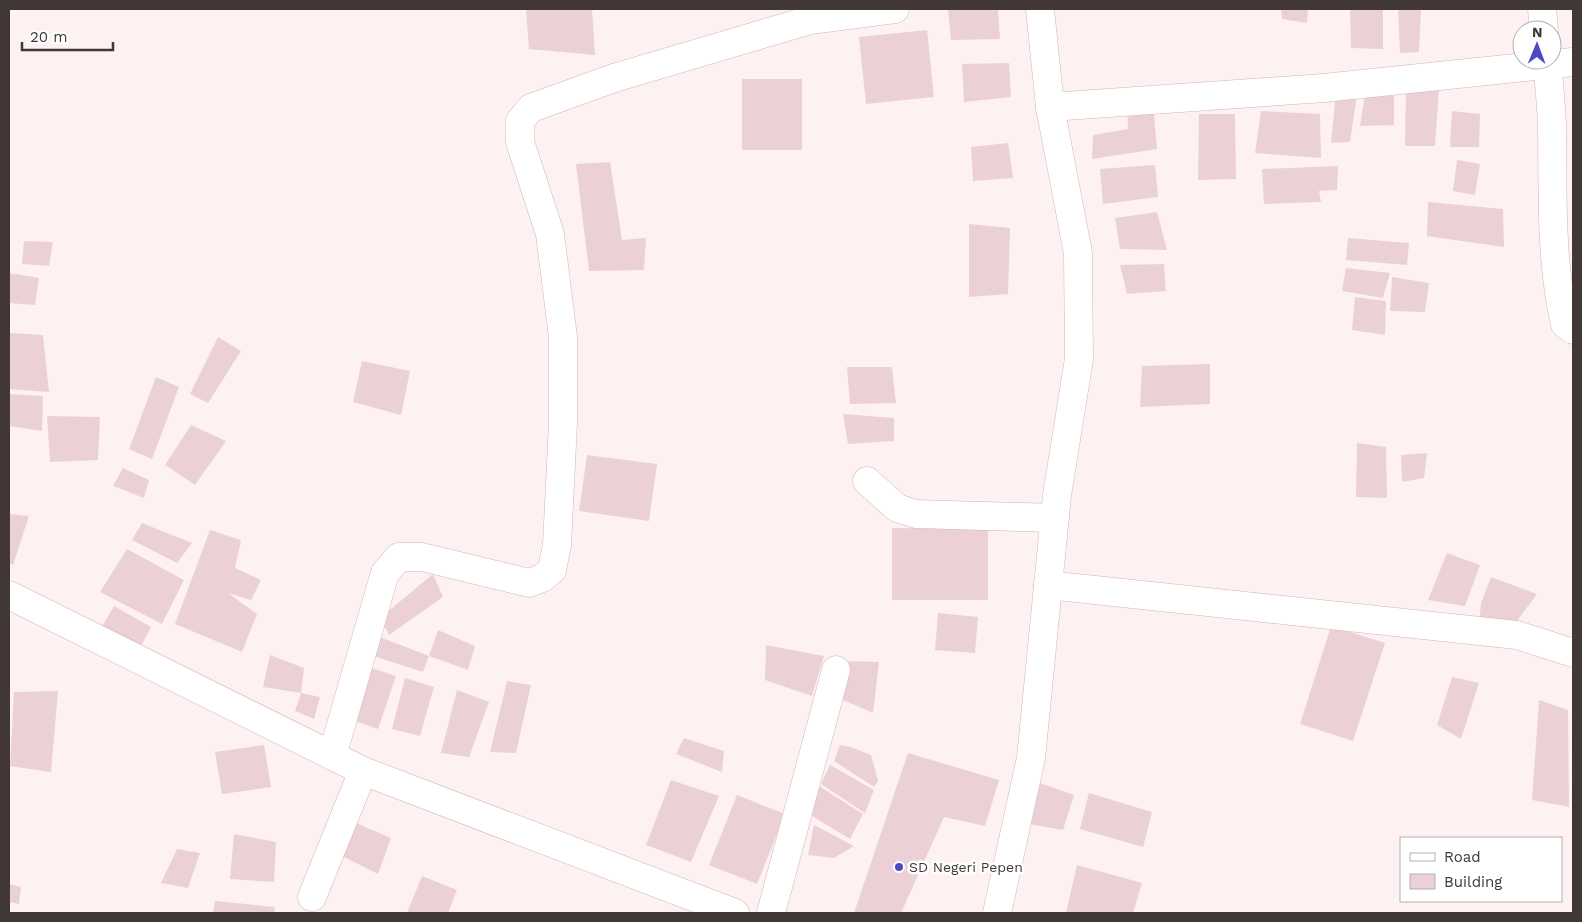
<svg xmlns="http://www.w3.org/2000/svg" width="1582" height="922" viewBox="0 0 1582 922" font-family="'Work Sans',sans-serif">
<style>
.building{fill:#ebd1d6}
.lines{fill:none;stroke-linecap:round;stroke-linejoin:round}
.minor-casing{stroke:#d0b6b4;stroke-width:29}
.minor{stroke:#fff;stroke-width:28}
.poi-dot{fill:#4d4ac1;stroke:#fff;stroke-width:2}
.labels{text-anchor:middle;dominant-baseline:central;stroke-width:5;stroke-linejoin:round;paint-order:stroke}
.poi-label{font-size:14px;fill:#413736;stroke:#fff;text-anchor:start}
</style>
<rect width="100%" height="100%" fill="#fdf2f1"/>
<!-- building -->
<g class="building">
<polygon points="526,9 592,9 595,55 529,49"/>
<polygon points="948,9 998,9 1000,39 951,40"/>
<polygon points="1281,9 1308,9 1307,23 1282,19"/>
<polygon points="1350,9 1383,9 1383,49 1351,48"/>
<polygon points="1398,9 1421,9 1419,52 1400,53"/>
<polygon points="927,30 934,97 866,104 859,37"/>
<polygon points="1009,63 1011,97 964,102 962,64"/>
<rect x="742" y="79" width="60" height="71"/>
<polygon points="1406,85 1439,88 1435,146 1405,146"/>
<polygon points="1336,91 1357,94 1350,142 1331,143"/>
<polygon points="1365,95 1394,96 1394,125 1360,126"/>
<polygon points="1153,104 1157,149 1092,159 1093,135 1128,129 1127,105"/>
<polygon points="1261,111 1320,114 1321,158 1255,153"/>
<polygon points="1452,111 1480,114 1479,147 1450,147"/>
<polygon points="1199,114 1235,114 1236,179 1198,180"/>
<polygon points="1008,143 1013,178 973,181 971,147"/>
<polygon points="1457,160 1480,164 1475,195 1453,191"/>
<polygon points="610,162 622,240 646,238 644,270 589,271 576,164"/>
<polygon points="1155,165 1158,197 1103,204 1100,169"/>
<polygon points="1338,166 1337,190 1319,191 1321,202 1264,204 1262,169"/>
<polygon points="1428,202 1503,209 1504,247 1427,236"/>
<polygon points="1157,212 1167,250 1120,249 1115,218"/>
<polygon points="969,224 1010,228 1008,294 969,297"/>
<polygon points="1348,238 1409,243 1407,265 1346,260"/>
<polygon points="24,241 53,242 49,266 22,264"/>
<polygon points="1164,264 1166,291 1127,294 1120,265"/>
<polygon points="1346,268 1390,273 1383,298 1342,291"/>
<polygon points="9,273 39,278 35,305 9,303"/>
<polygon points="1392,277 1429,283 1425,312 1390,311"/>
<polygon points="1355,297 1386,301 1385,335 1352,330"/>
<polygon points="10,333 43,335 49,392 9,389"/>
<polygon points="218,337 241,351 208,403 190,394"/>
<polygon points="362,361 410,371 401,415 353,402"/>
<polygon points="1210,364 1210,404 1140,407 1142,366"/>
<polygon points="847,367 892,367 896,403 850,404"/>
<polygon points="156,377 179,387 152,459 129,449"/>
<polygon points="9,394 43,396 42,431 9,426"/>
<polygon points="843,414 894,418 894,441 848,444"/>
<polygon points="47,416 100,417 98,460 50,462"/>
<polygon points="191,425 226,441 195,485 165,465"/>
<polygon points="1357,443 1386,447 1387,498 1356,497"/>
<polygon points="1427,453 1424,478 1402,482 1401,455"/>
<polygon points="587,455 657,464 649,521 579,511"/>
<polygon points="123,468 149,480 144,498 113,486"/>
<polygon points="9,514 29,516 13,565 9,563"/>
<polygon points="142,523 192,543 177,563 132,540"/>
<polygon points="892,528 988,529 988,600 892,600"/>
<polygon points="210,530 241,540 235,568 261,580 251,600 228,593 257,614 242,652 175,624"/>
<polygon points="127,549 184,580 162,624 100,592"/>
<polygon points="1447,553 1480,565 1465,606 1428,600"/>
<polygon points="433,574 443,597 389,635 380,618"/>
<polygon points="1491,577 1537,594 1511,629 1479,624 1481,603"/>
<polygon points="114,606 151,627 141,646 101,628"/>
<polygon points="938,613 978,617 975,653 935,650"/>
<polygon points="1331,626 1385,643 1353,741 1300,724"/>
<polygon points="438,630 475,646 468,670 429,656"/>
<polygon points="372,634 429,656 423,672 364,653"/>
<polygon points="766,645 824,656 812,696 765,680"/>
<polygon points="270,655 304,668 301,693 263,687"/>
<polygon points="849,661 879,662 873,713 843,700"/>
<polygon points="365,666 396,676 378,729 352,720"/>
<polygon points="1452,677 1479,683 1461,739 1437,725"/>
<polygon points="405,678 434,687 420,736 392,729"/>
<polygon points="507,681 531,685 516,753 490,752"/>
<polygon points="457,690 489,702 469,757 441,753"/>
<polygon points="58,691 51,772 10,766 14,692"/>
<polygon points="301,693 320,697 314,719 295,711"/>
<polygon points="1539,700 1568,710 1569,807 1532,800"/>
<polygon points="684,738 724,751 722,772 676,754"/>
<polygon points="264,745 271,787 222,794 215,752"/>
<polygon points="840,745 851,747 871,755 878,781 874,787 834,761"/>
<polygon points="908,753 999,780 985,826 944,817 901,913 854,913"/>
<polygon points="830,765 874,790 865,813 821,784"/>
<polygon points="671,780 719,796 691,862 646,845"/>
<polygon points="1040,783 1074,795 1063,830 1029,824"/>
<polygon points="819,786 863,814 850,839 812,816"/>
<polygon points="1089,793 1152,812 1143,847 1080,829"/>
<polygon points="737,795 785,814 757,884 709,865"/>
<polygon points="354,822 391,838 378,874 340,855"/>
<polygon points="814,825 854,846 834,858 808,855"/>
<polygon points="234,834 276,842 274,882 230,879"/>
<polygon points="177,849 200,853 188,888 161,883"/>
<polygon points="1077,865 1142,883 1133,913 1066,913"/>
<polygon points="422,876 457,890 448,913 407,913"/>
<polygon points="9,884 21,887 19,904 9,902"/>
<polygon points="215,901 275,907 274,913 213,913"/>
</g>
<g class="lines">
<defs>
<g id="minor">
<polyline points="1542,9 1544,30"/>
<path d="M1547,60C1549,82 1551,104 1552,125C1553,191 1550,259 1565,324L1573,330"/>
<polyline points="1050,107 1324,88 1573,62"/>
<polyline points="867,481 897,508 916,514 1055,518"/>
<polyline points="1048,585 1517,635 1573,653"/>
<polyline points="9,595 363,771 735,913"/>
<polyline points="332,756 385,573 399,557 422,557 529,583 542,578 552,570 557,545 563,423 563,337 550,234 520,142 520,121 531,108 614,78 810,20 895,9"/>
<polyline points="312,897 363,771"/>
<polyline points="771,913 836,670"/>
<polyline points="997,913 1031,758 1057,495 1079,359 1078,253 1050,107 1040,9"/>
</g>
</defs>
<!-- minor casing -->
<use href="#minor" class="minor-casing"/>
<!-- minor -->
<use href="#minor" class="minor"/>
</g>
<!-- markers -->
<circle class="poi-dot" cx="899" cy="867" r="5"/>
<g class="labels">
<!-- poi labels -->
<g class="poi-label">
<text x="909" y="867">SD Negeri Pepen</text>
</g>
</g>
<!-- border -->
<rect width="1582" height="922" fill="none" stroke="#413736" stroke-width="20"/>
<!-- legend -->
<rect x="1400" y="837" width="162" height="65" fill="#ffffff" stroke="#b3afaf"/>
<rect x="1410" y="853" width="25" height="8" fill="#ffffff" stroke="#b3afaf"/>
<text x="1444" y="862" font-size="15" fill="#413736">Road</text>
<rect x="1410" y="874" width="25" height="15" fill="#ebd1d6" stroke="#b3afaf"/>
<text x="1444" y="887" font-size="15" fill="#413736">Building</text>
<!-- north arrow -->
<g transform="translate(1537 45) rotate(1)"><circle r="24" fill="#ffffff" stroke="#b3afaf"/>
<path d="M0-4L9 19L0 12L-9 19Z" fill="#4d4ac1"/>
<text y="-8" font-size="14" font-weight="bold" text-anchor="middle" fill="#413736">N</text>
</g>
<!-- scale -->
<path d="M22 42v8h91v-8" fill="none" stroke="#413736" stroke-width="2.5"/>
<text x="30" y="42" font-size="15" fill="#413736" stroke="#ffffff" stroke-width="4" paint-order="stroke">20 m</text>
</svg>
